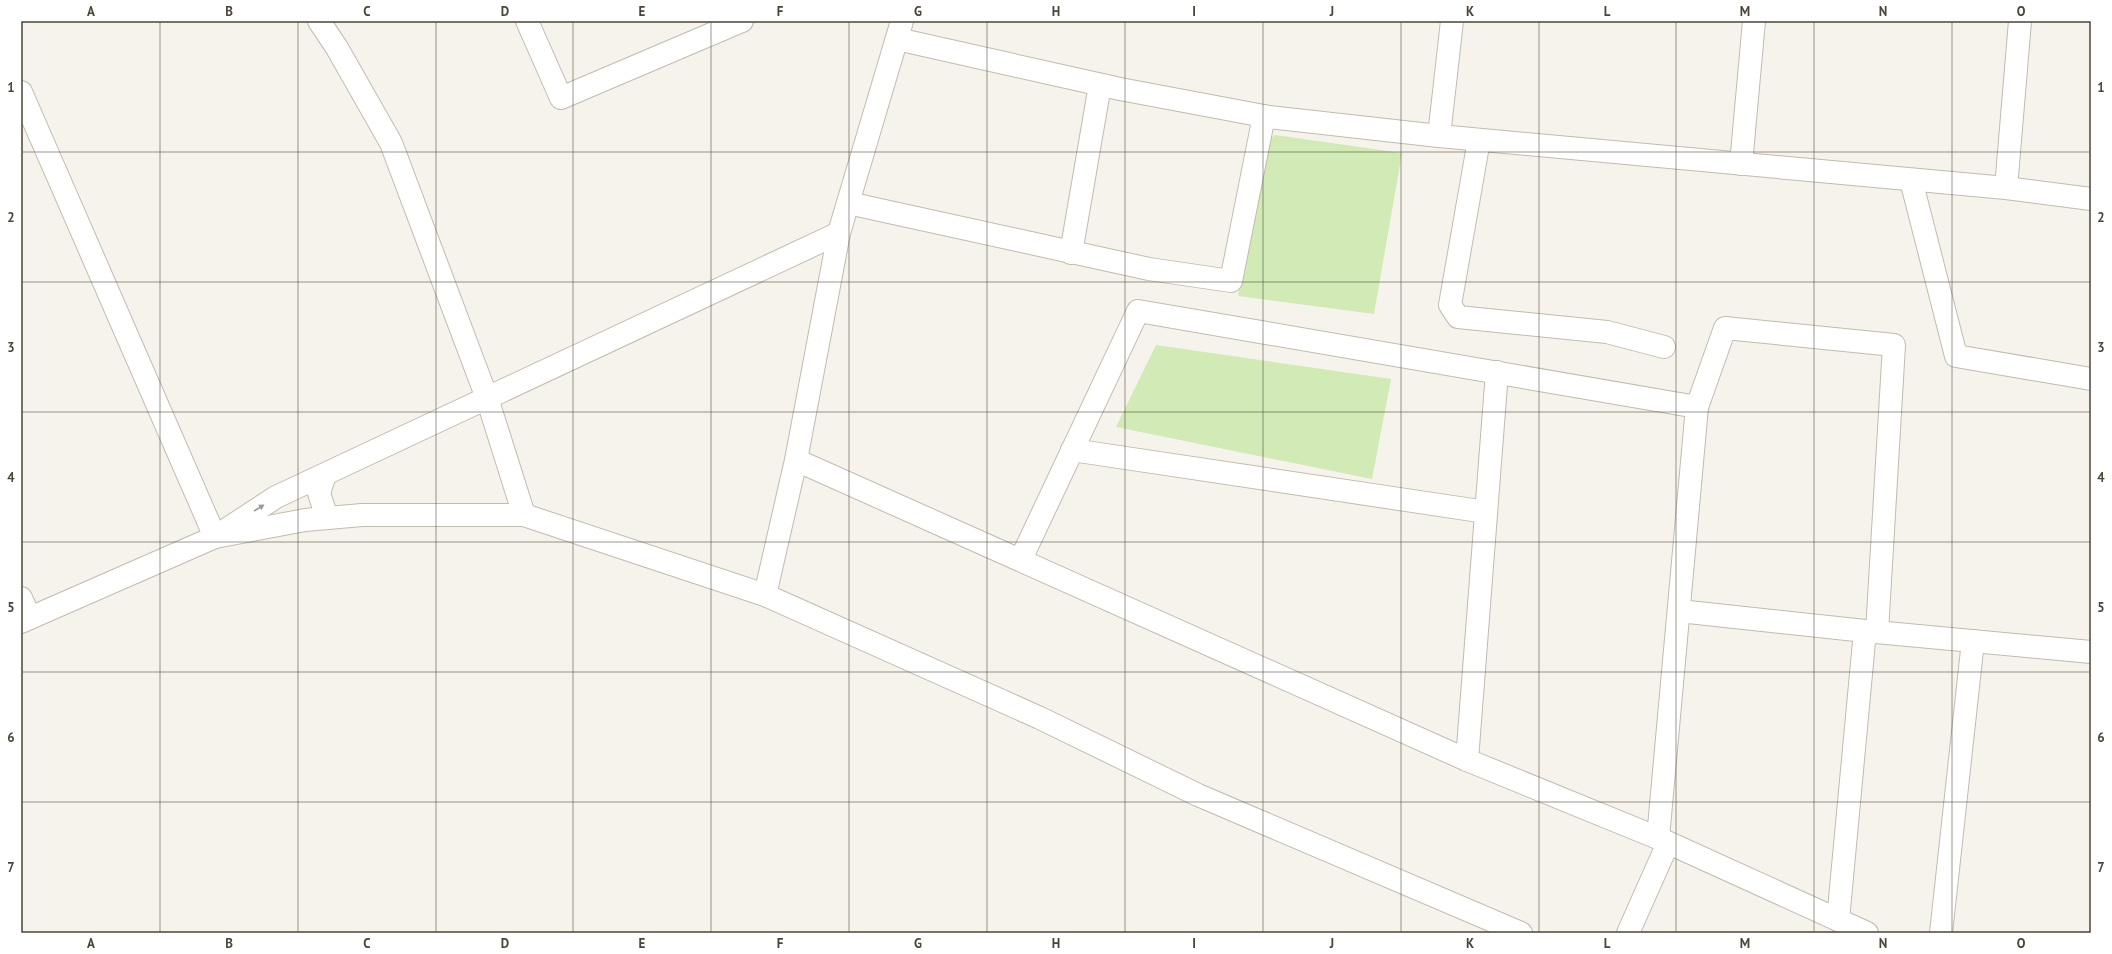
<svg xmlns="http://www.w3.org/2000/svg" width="2112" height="954" viewBox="0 0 2112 954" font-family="'PT Sans',sans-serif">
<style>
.green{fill:#d2eab5}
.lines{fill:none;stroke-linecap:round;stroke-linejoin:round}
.minor-casing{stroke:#c2bbae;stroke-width:24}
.minor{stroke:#fff;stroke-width:22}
.oneway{fill:#9c9892}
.grid{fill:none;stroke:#4b4439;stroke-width:1;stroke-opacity:0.55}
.neatline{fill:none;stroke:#4b4439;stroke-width:1.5}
.grid-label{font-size:13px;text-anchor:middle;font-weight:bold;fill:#4b4439}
</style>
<rect width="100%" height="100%" fill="#f6f3ec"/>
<!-- green -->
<g class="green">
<polygon points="1275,135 1402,153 1374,314 1238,296 1268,141"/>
<polygon points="1156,345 1391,379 1372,479 1116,427"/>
</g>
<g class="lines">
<defs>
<g id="minor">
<polyline points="319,21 337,48 391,143 487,398 524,515"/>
<polyline points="527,21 561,98 742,21"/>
<polyline points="897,39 1120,89 1269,117 1439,136 2006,188 2091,199"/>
<polyline points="21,92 215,537 276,497 839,233"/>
<polyline points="1439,136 1452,21"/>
<polyline points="1479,140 1450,305 1458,317 1607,332 1664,347"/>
<polyline points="1741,164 1754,21"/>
<polyline points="1911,180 1956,356 2091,379"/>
<polyline points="2006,188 2020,21"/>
<polyline points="848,203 1149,269 1231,281 1264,116"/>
<polyline points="1071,253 1100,85"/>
<polyline points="1072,450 1486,512"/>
<polyline points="796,460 1467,760 1658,838 1867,933"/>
<polyline points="325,475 319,493 327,518"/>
<polyline points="1021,559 1138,311 1697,407"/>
<polyline points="765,595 796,460 839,233 902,21"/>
<polyline points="21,598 30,618"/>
<polyline points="1679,611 1865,631"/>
<polyline points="21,622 215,537 305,520 362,515 524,515 765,595 1040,718 1198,795 1521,933"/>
<polyline points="1467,760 1497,372"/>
<polyline points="1658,838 1697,407 1725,328 1894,345 1877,632"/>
<polyline points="1838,920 1865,631 2091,652"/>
<polyline points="1628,933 1668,843"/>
<polyline points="1941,933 1973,641"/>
</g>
</defs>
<!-- minor casing -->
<use href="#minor" class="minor-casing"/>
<!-- minor -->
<use href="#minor" class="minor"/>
</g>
<!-- one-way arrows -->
<defs><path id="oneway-solid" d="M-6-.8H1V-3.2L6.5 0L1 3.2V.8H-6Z"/></defs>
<use class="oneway" href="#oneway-solid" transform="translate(259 508) rotate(-32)"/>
<!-- grid -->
<path class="grid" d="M160,21V933M298,21V933M436,21V933M573,21V933M711,21V933M849,21V933M987,21V933M1125,21V933M1263,21V933M1401,21V933M1539,21V933M1676,21V933M1814,21V933M1952,21V933M21,152H2091M21,282H2091M21,412H2091M21,542H2091M21,672H2091M21,802H2091"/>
<!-- border -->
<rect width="2112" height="954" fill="none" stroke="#ffffff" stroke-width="44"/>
<rect x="22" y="22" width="2068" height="910" class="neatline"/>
<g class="grid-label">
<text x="91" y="16">A</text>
<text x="229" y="16">B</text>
<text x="367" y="16">C</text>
<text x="505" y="16">D</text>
<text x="642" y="16">E</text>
<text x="780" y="16">F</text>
<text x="918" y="16">G</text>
<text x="1056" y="16">H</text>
<text x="1194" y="16">I</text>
<text x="1332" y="16">J</text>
<text x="1470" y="16">K</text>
<text x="1607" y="16">L</text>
<text x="1745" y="16">M</text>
<text x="1883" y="16">N</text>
<text x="2021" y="16">O</text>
<text x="11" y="92">1</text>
<text x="2101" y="92">1</text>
<text x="11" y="222">2</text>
<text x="2101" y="222">2</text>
<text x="11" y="352">3</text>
<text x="2101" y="352">3</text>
<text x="11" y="482">4</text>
<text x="2101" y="482">4</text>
<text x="11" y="612">5</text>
<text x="2101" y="612">5</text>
<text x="11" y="742">6</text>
<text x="2101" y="742">6</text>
<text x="11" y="872">7</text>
<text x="2101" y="872">7</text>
<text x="91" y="948">A</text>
<text x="229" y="948">B</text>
<text x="367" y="948">C</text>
<text x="505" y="948">D</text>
<text x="642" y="948">E</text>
<text x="780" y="948">F</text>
<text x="918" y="948">G</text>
<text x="1056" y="948">H</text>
<text x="1194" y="948">I</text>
<text x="1332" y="948">J</text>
<text x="1470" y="948">K</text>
<text x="1607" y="948">L</text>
<text x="1745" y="948">M</text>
<text x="1883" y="948">N</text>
<text x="2021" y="948">O</text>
</g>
</svg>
